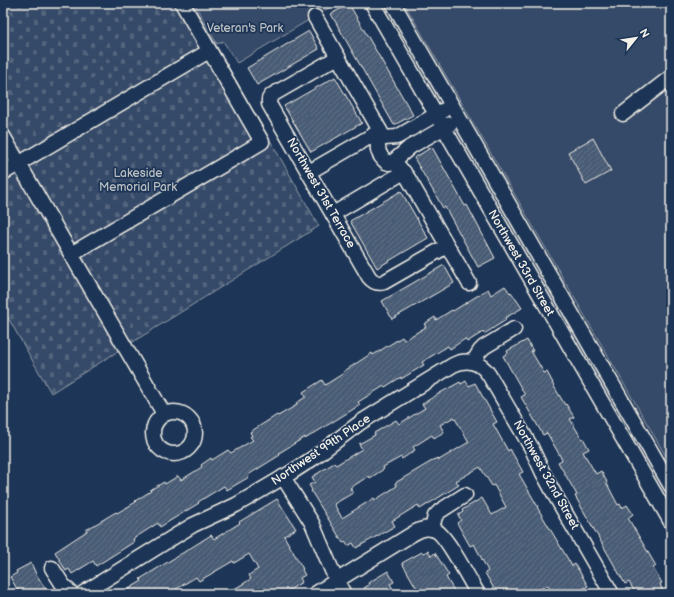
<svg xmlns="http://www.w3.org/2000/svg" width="674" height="597" viewBox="0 0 674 597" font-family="'Balsamiq Sans',sans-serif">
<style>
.green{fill:#354a67;stroke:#949ea8}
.cemetery{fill:url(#cemetery-stones);stroke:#949ea8}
.building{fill:url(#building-hatch);stroke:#f4f1e8;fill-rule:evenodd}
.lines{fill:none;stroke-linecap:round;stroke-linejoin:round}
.minor-casing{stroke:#f4f1e8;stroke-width:17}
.minor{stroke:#1d3557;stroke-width:14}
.labels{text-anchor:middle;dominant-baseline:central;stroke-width:3.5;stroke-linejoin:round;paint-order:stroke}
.park-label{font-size:12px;fill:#bbbfc1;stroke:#1d3557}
.street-label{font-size:12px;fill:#f4f1e8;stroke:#1d3557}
</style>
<defs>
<pattern id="cemetery-stones" width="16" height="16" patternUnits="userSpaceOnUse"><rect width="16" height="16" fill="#354a67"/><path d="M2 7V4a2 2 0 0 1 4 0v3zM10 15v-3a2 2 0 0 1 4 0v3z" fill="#53657d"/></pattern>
<pattern id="building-hatch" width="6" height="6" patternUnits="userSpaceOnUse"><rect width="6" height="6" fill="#485b74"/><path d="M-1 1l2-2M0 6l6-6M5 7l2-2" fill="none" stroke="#637388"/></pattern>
</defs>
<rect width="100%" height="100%" fill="#1d3557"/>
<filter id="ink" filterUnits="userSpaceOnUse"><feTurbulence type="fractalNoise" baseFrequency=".025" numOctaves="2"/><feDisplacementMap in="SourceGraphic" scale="8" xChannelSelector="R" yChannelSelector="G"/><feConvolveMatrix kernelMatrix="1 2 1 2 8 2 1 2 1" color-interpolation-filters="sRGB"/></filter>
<g filter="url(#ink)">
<!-- green -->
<g class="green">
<polygon points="194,3 337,3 237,63 223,41 217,44"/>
<polygon points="404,3 671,3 671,465"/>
</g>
<!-- cemetery -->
<polygon class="cemetery" points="3,3 192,3 319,226 51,393 3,309"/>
<!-- building -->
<g class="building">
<polygon points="349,4 413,115 394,125 331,14"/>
<polygon points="309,31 319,49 257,85 247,68"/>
<polygon points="335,77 362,123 311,152 284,106"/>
<polygon points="593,138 611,171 586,185 568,152"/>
<polygon points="432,147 465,206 467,205 495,258 478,267 445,207 443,208 414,158"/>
<polygon points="401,191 428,238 377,268 350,221"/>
<polygon points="444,265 454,283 392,319 382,301"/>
<polygon points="505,286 510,293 511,292 522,308 505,318 506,320 484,334 483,332 467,342 465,339 450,349 448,346 422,362 424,365 401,379 401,377 385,387 384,386 358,402 360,405 305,439 305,437 279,453 280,455 248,475 249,477 227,490 224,486 198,502 199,503 160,527 158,523 133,539 134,542 96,566 93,561 72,574 69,569 66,571 55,552 87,531 86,530 116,512 117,513 136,502 135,501 151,491 150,490 164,482 165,484 178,476 181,480 202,467 201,465 211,458 212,460 228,450 231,453 253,440 250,437 252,436 250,432 277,415 278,416 297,405 296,403 306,397 303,392 322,380 325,385 344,373 343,372 372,353 373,355 402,337 404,340 426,327 424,324 435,317 436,320 452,310 453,311 488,289 491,295"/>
<polygon points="527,340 533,351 531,351 544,373 547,372 553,383 552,383 565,405 566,404 574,417 570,419 582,439 583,438 589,449 583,452 596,474 601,471 607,482 606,482 618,505 620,504 622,508 627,505 633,514 628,518 656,566 653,568 662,583 660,584 664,594 636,594 629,582 625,584 575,496 577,495 558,462 562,460 559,454 547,433 543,435 521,397 525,395 503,356 508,353 507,351"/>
<path d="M466,381L469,386L475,383L497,422L493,424L508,451L510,449L523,472L519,474L538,507H537L572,566L575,564L588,586L583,589L586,594H553L548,585L531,594H511L508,589L500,594H497L485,573L488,571L474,544L470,546L457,523L461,520L458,515L463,512L462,510L482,498L492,515L506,507L494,485L492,486L480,467L456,481L459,485L420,509L418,505L392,521L395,526L356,548L353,543L348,546L345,542L343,543L311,491L312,490L309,485L315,482L312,477L334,463L336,465L362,449L359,444L375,435L374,433L396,420L399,424L425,408L422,404L440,393L460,382L461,384ZM454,417L469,442L439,460L437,458L395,483L397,486L375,500L374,498L342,518L334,504L353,493L350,488L369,476L370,478L384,469L383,467L401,457L402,459L415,450L413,447L432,435L434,438L444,432L440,425Z"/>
<polygon points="277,499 296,529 284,536 303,569 302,570 305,575 300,578 302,582 283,594 226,594 251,579 249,575 258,569 249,554 234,563 233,561 199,581 196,577 168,594 120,594 142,581 140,579 189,549 211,535 214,539 240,523 239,522"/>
<polygon points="428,551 431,556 435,553 449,575 446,577 456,594 420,594 402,563 422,552 423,553"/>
<polygon points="31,563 36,574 49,594 20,594 10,577 17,573 16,571"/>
<polygon points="388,571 394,582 390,584 396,594 367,594 364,588 369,585 368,583"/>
</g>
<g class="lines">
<defs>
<g id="minor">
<polyline points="372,3 671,522"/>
<polyline points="393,3 671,486"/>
<polyline points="315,17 374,120 384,138"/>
<path d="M338,57L272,95L269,99V104L369,277C374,283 378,284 384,282L447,246"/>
<path d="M444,110L397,137L384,138L379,140C376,149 379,156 386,162L389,163L394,161L410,147L450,124"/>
<polyline points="623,114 671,77"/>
<polyline points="3,136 71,254 262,142 182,3"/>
<polyline points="394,161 408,178 469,283"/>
<polyline points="309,172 380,131"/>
<polyline points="3,173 209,51"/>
<polyline points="333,214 404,172"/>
<polyline points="71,254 164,414"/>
<polyline points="473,362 480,351 484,347 514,329"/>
<circle cx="174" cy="433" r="21"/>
<polyline points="283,477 312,523 336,580 344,594"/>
<polyline points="432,529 435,516 440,511 465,495"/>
<polyline points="52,568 63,585 72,594"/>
<path d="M82,594L180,533L193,525L236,505L292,472L312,459L361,422L453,365C467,358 481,362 489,375L531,447L543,473L556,497L612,594"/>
<path d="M315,594L409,536C417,531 425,526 435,530C446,534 470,581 478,594"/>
</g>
</defs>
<!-- minor casing -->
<use href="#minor" class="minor-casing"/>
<!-- minor -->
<use href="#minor" class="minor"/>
</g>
</g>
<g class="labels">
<!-- park labels -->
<g class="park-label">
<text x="245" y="28">Veteran's Park</text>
<text x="138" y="173">Lakeside<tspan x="138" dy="14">Memorial Park</tspan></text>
</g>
<!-- street labels -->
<g class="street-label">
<text transform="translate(321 193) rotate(60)">Northwest 31st Terrace</text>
<text transform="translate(521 263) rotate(60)">Northwest 33rd Street</text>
<text transform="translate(321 450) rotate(-34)">Northwest 99th Place</text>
<text transform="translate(546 475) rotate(61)">Northwest 32nd Street</text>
</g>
</g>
<!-- margin -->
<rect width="674" height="597" fill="none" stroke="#1d3557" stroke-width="16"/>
<rect x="8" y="8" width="658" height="581" fill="none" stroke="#f4f1e8" stroke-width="1.5" filter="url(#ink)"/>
<!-- north arrow -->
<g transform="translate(636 38) rotate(60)" stroke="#1d3557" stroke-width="3" paint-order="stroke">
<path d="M0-3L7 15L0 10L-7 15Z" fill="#f4f1e8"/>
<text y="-6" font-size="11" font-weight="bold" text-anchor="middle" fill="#f4f1e8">N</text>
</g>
</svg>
